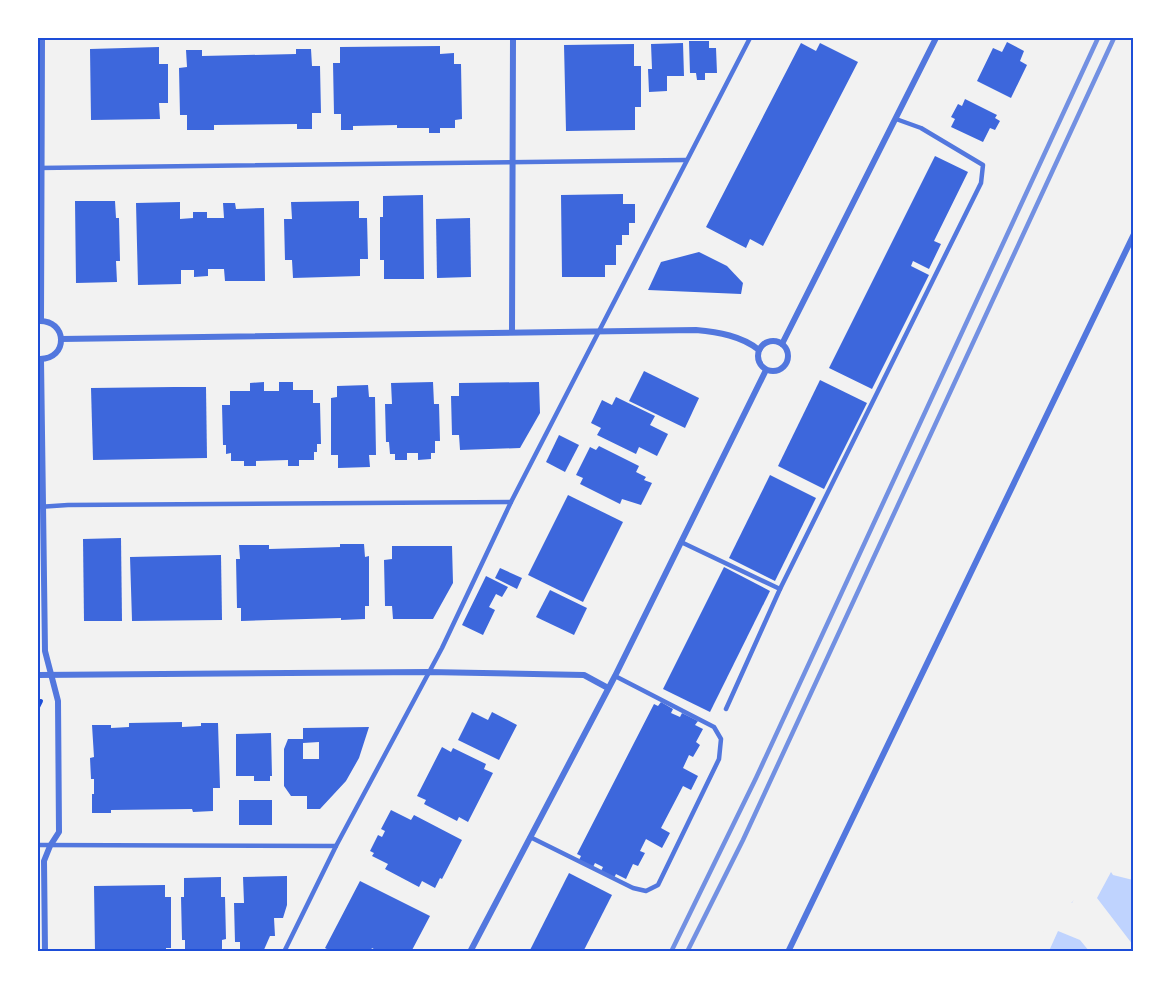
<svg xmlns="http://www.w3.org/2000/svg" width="1171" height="989" viewBox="0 0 1171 989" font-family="'Space Grotesk',sans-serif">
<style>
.water{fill:#bfd3fe}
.pier{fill:#f2f2f2}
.building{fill:#3d67dc;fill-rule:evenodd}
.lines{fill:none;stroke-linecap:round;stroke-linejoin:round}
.path{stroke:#1d4ed8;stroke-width:4}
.service{stroke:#5277de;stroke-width:4.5}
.minor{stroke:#5277de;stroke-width:6}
.rail{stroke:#7290e2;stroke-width:4.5}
.neatline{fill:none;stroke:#1d4ed8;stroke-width:2}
</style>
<rect width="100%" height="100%" fill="#f2f2f2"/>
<!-- water -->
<polygon class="water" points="1133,849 1133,951 1035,952 1048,927 1080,894"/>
<!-- pier -->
<polygon class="pier" points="1134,846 1133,880 1113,875 1111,872 1097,898 1133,945 1133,951 1089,951 1080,940 1058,931 1049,951 1032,952 1046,926 1068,902 1072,903 1078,891 1104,866"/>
<!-- building -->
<g class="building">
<polygon points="689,41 709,41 709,48 716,48 717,73 705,73 705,80 697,80 696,73 690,73"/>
<polygon points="1007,42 1024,51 1020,61 1027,65 1011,98 977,81 993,48 1002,52"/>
<polygon points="683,43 684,76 667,76 667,91 649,92 648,69 652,69 651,44"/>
<polygon points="801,43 816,51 820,43 858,62 763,246 750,239 746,248 706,227"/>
<polygon points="634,44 634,66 641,66 641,107 635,107 635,130 566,131 564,45"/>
<polygon points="440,46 440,54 454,53 454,64 461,64 462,119 455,120 455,128 440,128 440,133 429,133 429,128 397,128 397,125 353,126 353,130 341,130 341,114 334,114 333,63 340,63 340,47"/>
<polygon points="159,47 159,64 168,64 168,103 159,103 160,119 91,120 90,49"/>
<polygon points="296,49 311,49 312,66 320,66 321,113 312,113 312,129 297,129 297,124 214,125 214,130 187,130 187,115 180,115 179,68 187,67 186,50 202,50 202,56 296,54"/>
<polygon points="965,99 997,115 995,118 1000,121 995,130 990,128 983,142 951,127 955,119 951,117 958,104 962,106"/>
<polygon points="935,156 968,172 934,241 941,244 929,269 913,261 911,266 929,275 872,389 829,368"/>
<polygon points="623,194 623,204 635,204 635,223 629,223 629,235 622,235 622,245 616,245 616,265 605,265 605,277 562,277 561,195"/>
<polygon points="423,195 424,279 384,279 384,260 380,260 380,217 383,217 383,196"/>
<polygon points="75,201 115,201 116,218 119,218 120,261 116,261 117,282 76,283"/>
<polygon points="359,201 359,218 367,218 368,259 360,259 360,276 293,278 292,260 285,260 284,219 292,219 291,202"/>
<polygon points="180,202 180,219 193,218 193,212 207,212 207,218 224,218 223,203 235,203 236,209 264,208 265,281 225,281 224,269 208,269 208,276 194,277 194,270 181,270 181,284 138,285 136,203"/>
<polygon points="470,218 471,277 437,278 436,219"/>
<polygon points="699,252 727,266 743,283 741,294 648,290 661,262"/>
<polygon points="644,371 699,398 685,428 629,401"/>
<polygon points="820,380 867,403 824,489 778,466"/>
<polygon points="264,382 264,391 279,391 279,382 293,382 293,390 313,390 313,403 320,403 321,444 317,444 317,452 314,452 314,460 299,460 299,466 288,466 288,460 256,461 256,466 244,466 244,461 231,461 231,453 226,454 226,445 223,445 222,405 230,405 230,391 250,391 250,383"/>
<polygon points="433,382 434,404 439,404 440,441 435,441 435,453 431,453 431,459 418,460 418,453 407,453 407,460 395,460 395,454 390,454 389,442 386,442 385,404 392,404 391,383"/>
<polygon points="539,382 540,413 520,448 460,450 459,435 452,435 451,396 459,396 459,383"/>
<polygon points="368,385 369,397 375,397 376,455 369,455 370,467 338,468 338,455 331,455 331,398 337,397 337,386"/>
<polygon points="174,387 206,387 207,458 93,460 91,388"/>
<polygon points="616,397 655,416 650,425 668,434 657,456 639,447 636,454 597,435 601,428 591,423 602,400 612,405"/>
<polygon points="559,435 579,445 565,472 546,462"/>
<polygon points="599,446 639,466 636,472 646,477 644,480 652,483 641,505 622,499 620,504 580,484 583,478 576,475 590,447 596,450"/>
<polygon points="770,475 816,498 775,581 729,558"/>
<polygon points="568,495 623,522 583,602 528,575"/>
<polygon points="121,538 122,621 84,621 83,539"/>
<polygon points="340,544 364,544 365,557 369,556 369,606 365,606 365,619 341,620 341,618 241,621 241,608 237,608 236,559 240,559 239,545 269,545 269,549 340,547"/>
<polygon points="392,546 452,546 453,583 433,619 393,619 392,606 385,606 384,560 392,559"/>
<polygon points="221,555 222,620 132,621 130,557"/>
<polygon points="724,567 770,591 710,712 663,689"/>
<polygon points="500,568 522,578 517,589 495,578"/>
<polygon points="486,576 508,587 502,597 496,594 489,607 495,610 483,635 462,625"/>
<polygon points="550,590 587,608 574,635 536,617"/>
<polygon points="661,702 673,709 671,713 680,717 682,713 698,721 695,725 703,729 696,742 700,745 693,757 689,755 683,768 698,776 691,790 683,786 661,828 670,833 662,848 646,839 640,851 645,853 638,866 633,864 626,879 616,874 614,878 601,871 603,867 595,863 593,867 579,860 581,856 577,854 654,704 658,706"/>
<polygon points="472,712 488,720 492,712 517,725 499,760 458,740"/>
<polygon points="182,722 182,727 201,726 201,723 218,723 220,788 213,788 213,811 193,812 192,809 111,810 111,813 92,813 92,794 94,794 94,779 91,779 90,758 94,757 92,725 111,725 111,728 129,727 129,723"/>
<path d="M369,727L359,758L346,781L320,809H307V796H291L284,786V749L288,739H303V728ZM319,742V759H303V743Z"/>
<polygon points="271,733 272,776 270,776 270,781 254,781 254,776 236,776 236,734"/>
<polygon points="442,747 451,752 453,748 486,764 484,769 493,773 468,822 459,817 457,821 424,804 426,800 417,796"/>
<rect x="239" y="800" width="33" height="25"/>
<polygon points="391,810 411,820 414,815 462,840 442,879 440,878 435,888 422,881 419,887 385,869 388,864 372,856 374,853 370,851 378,835 382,837 385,831 381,829"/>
<polygon points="569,873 612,895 583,952 529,952"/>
<polygon points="287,876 287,905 283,918 274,918 275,936 270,936 263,952 240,952 240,942 235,942 234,903 244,903 243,877"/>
<polygon points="221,877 221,897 225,897 226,939 222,940 222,952 185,952 185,940 182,940 181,897 184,897 184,878"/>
<polygon points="360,881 430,916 411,952 379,952 372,948 370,952 332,952 325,948"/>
<polygon points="165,885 165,897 171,897 171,948 166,948 166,952 95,952 94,886"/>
</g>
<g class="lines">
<!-- path -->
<polyline class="path" points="38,707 41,701"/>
<!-- service -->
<g class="service">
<polyline points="38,168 686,160"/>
<polyline points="38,507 68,505 511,502"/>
<polyline points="681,542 780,589"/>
<polyline points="726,709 780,589 981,183 983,165 921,128 896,119"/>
<polyline points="530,837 633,888 646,891 658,885 719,759 721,739 714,727 615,676"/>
<polyline points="38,845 336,846"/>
<polyline points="284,952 336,846 442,648 511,502 750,38"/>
</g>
<!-- minor -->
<g class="minor">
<path d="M38,321C68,319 69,360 39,359"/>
<polyline points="41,321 42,38"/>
<polyline points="512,332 513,38"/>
<path d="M61,339L696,330C718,332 742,336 759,350"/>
<circle cx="773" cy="356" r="15"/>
<polyline points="782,344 936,38"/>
<polyline points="41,360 45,651 58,701 59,832 50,846 44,861 45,952"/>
<polyline points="38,675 428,672 584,675 608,688"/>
<polyline points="470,952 615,676 766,370"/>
<polyline points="788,952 1134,234"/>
</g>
<!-- rail -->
<g class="rail">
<polyline points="671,952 756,778 1098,38"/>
<polyline points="687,952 743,840 1114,38"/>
</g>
</g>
<!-- border -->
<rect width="1171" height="989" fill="none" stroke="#ffffff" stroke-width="78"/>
<rect x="39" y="39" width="1093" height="911" class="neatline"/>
</svg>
